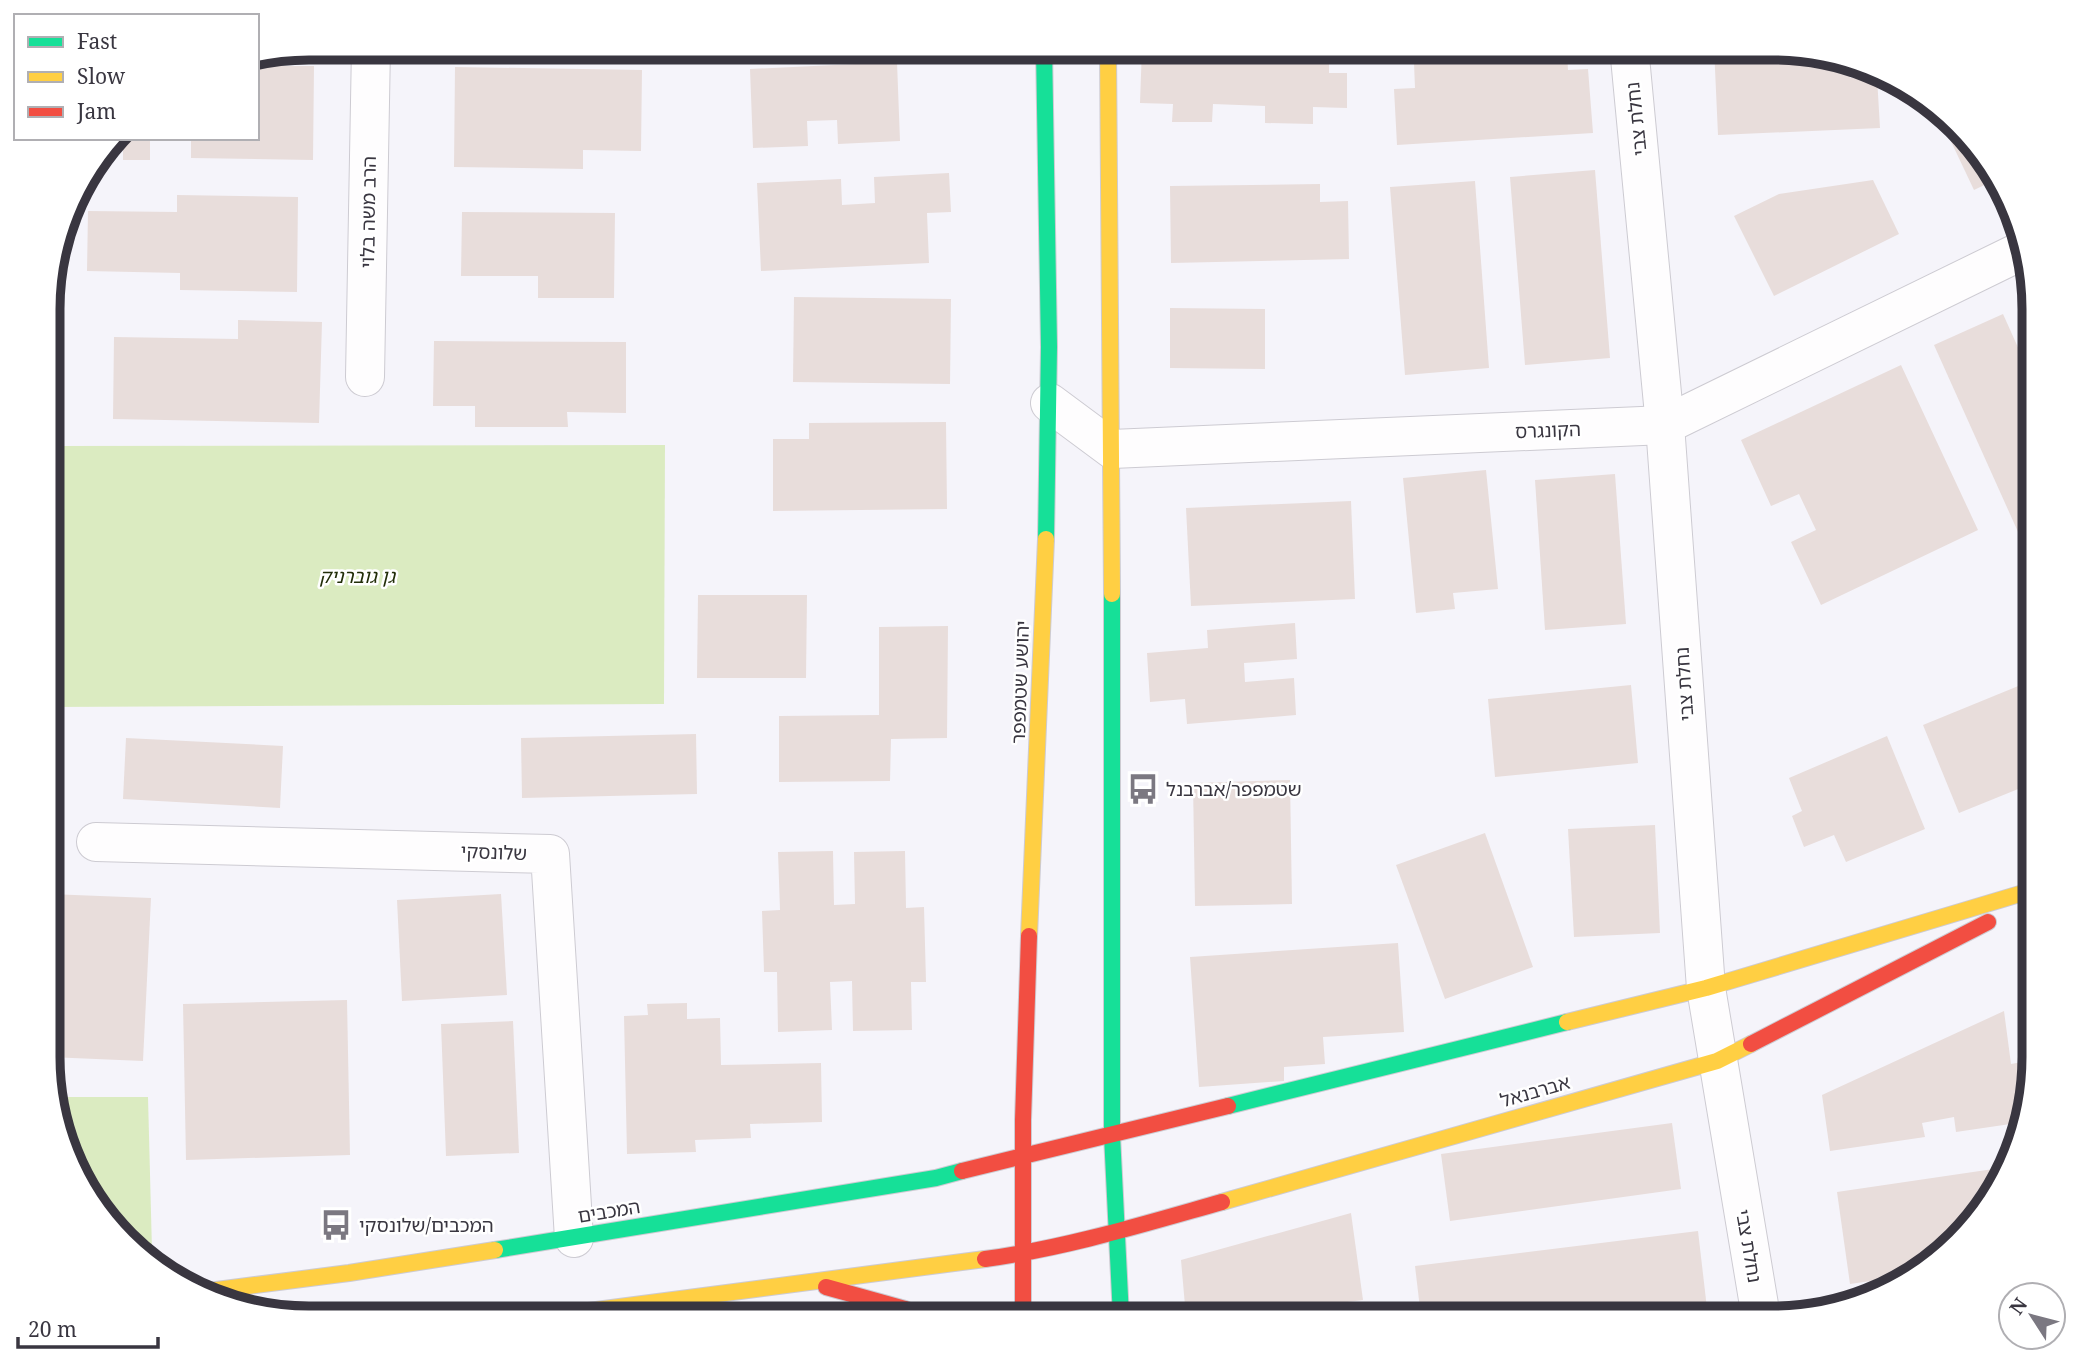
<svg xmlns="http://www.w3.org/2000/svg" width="2081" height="1365" viewBox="0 0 2081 1365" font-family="'Noto Serif','Noto Sans Hebrew',serif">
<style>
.green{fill:#dbebc1}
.building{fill:#e8dddb}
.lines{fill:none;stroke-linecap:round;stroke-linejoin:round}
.street-casing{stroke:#cdcbd2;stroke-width:40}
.fast-casing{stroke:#cdcbd2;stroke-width:18}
.slow-casing{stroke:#cdcbd2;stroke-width:18}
.jam-casing{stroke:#cdcbd2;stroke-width:18}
.street{stroke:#fefdfe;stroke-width:38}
.fast{stroke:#16e098;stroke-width:16}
.slow{stroke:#ffcf43;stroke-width:16}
.jam{stroke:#f24e42;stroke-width:16}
.labels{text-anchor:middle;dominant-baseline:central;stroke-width:5;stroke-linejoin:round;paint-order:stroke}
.street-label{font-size:19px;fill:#393640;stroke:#fff}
.park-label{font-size:19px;font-style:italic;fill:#222e09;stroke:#fff}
.poi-label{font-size:19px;fill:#393640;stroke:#fff;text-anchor:start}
.rim{fill:none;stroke:#393640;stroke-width:9}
</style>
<rect width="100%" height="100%" fill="#f5f4fa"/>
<!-- green -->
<g class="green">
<polygon points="665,445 664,704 49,707 49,446"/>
<polygon points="52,1097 148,1097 152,1251 143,1252 82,1187"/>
</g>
<!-- building -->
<g class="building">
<polygon points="1142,47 1329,52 1329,73 1347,73 1347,108 1313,107 1313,124 1265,123 1265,106 1213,104 1212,122 1172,122 1173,104 1140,103"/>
<polygon points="1714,47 1773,47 1849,60 1850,78 1877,77 1880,128 1718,135"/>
<polygon points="1567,53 1568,70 1588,69 1593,133 1397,145 1394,89 1415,88 1414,63"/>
<polygon points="897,62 900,141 838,144 837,120 807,121 808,146 753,148 750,69"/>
<polygon points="257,66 314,66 313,160 191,158 191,141 176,141 176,138 257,138"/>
<polygon points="455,67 642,70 641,151 583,150 583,169 454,167"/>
<polygon points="1938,114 1939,114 1999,178 1974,190"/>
<polygon points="116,138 150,138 150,160 123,160 123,141 114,141"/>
<polygon points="1595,170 1610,358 1525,365 1510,177"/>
<polygon points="949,173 951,212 927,213 929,263 761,271 757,183 841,179 842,205 875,203 874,177"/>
<polygon points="1873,180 1899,234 1774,296 1734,216 1779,194"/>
<polygon points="1475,181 1489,368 1405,375 1390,187"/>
<polygon points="1320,184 1320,202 1348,201 1349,259 1171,263 1170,186"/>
<polygon points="177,195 298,197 297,292 180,290 180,273 87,271 88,211 177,212"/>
<polygon points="462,212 615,213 614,298 538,298 538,276 461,276"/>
<polygon points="794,297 951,299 950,384 793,382"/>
<polygon points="1170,308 1265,309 1265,369 1170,368"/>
<polygon points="2003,314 2033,381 2033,538 2023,543 1934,345"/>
<polygon points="238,320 322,322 319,423 113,419 114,337 238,339"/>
<polygon points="434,341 626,342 626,413 567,412 568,427 475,427 475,406 433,406"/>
<polygon points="1901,365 1978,530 1821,605 1791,542 1816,530 1799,494 1771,506 1741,440"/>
<polygon points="946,422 947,509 773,511 773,439 809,439 809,423"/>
<polygon points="1486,470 1498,589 1453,593 1455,609 1416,613 1403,478"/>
<polygon points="1615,474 1626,624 1545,630 1535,480"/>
<polygon points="1351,501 1355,599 1191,606 1186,508"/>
<polygon points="698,595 807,595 806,678 697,678"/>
<polygon points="1295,623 1297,659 1244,663 1245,682 1294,678 1296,715 1187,724 1185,699 1150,702 1147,653 1208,648 1207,630"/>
<polygon points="948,626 947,738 891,739 890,781 779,782 779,716 879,715 879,627"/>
<polygon points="2033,680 2033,783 1959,813 1923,725"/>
<polygon points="1631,685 1638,763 1495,777 1488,699"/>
<polygon points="696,734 697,794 522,798 521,738"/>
<polygon points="1887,736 1925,829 1846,862 1834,835 1804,847 1792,816 1802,811 1789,778"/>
<polygon points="126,738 283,746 280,808 123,799"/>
<polygon points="1290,780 1292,904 1195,906 1193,783"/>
<polygon points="1655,825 1660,933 1574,937 1568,829"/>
<polygon points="1485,833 1533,967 1445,999 1396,865"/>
<polygon points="833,851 834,905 855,904 854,852 905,851 906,908 924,907 926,982 911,982 912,1030 853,1031 852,981 830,982 832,1030 778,1032 777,972 764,972 762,911 780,910 778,852"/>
<polygon points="49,894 151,898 143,1061 49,1057"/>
<polygon points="501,894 507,995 402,1001 397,900"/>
<polygon points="1398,943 1404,1032 1323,1037 1325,1064 1284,1067 1284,1081 1199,1087 1190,957"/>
<polygon points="347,1000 350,1155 186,1160 183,1004"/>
<polygon points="687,1003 687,1019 720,1018 721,1065 821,1063 822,1122 750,1124 751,1138 695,1140 696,1152 627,1154 624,1016 648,1015 647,1004"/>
<polygon points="2004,1011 2011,1064 2033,1060 2033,1073 2024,1122 1956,1132 1954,1117 1922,1123 1925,1137 1830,1151 1822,1095"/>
<polygon points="513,1021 519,1153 446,1156 441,1024"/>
<polygon points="1672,1123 1681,1189 1450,1221 1441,1154"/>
<polygon points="2007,1167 1989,1202 1912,1275 1850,1284 1837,1192"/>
<polygon points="1351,1213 1363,1300 1232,1317 1186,1317 1181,1260"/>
<polygon points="1698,1231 1708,1317 1421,1317 1415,1266"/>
</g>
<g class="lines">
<defs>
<g id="street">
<polyline points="1629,47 1665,425 1706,988 1761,1317"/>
<polyline points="365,377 371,47"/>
<polyline points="1050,403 1112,449 1665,425 2021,251"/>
<polyline points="96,842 550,854 574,1238"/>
</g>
<g id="fast">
<polyline points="1044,47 1049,347 1046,539"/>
<polyline points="1112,594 1112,1135 1121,1317"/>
<polyline points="1228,1106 1567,1022"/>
<polyline points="495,1250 936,1178 962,1171"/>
</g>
<g id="slow">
<polyline points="1108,47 1112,594"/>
<polyline points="1029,936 1046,539"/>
<polyline points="1567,1022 1706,988 2033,890"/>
<polyline points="1222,1202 1717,1061 1751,1044"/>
<polyline points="201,1292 349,1273 495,1250"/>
<polyline points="535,1318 985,1259"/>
</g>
<g id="jam">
<polyline points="1751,1044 1988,922"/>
<polyline points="962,1171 1228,1106"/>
<path d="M985,1259C1066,1248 1144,1224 1222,1202"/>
<polyline points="826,1287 905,1309 920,1318"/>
<polyline points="1023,1317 1023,1120 1029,936"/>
</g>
</defs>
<!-- street casing -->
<use href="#street" class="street-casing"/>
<!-- fast casing -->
<use href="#fast" class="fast-casing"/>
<!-- slow casing -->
<use href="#slow" class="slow-casing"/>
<!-- jam casing -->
<use href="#jam" class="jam-casing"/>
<!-- street -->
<use href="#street" class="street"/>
<!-- fast -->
<use href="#fast" class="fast"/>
<!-- slow -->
<use href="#slow" class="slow"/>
<!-- jam -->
<use href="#jam" class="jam"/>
</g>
<!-- icons -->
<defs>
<symbol id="bus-bare" viewBox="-9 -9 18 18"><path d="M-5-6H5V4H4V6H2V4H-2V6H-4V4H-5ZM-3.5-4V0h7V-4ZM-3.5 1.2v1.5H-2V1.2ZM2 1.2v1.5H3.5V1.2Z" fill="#7b7881" stroke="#fff" stroke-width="2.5" paint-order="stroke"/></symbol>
</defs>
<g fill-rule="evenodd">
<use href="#bus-bare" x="1121" y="767" width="44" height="44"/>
<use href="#bus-bare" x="314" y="1203" width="44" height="44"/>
</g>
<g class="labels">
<!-- street labels -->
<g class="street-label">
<text transform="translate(1636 119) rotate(-96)">נחלת צבי</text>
<text transform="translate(368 212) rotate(-89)">הרב משה בלוי</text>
<text transform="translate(1548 430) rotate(-2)">הקונגרס</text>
<text transform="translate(1020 682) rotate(-88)">יהושע שטמפפר</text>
<text transform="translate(1684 684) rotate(-94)">נחלת צבי</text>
<text transform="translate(494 852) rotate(2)">שלונסקי</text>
<text transform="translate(1535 1091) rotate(-16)">אברבנאל</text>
<text transform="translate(609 1211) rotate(-9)">המכבים</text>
<text transform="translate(1749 1246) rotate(80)">נחלת צבי</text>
</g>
<!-- park labels -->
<g class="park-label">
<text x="357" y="576">גן גוברניק</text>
</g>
<!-- poi labels -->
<g class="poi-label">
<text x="1166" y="789">שטמפפר/אברבנל</text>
<text x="359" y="1225">המכבים/שלונסקי</text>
</g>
</g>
<!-- crop -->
<path d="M0 0H2081V1365H0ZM309 60H1773A249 249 0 0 1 2022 309V1057A249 249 0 0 1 1773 1306H309A249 249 0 0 1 60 1057V309A249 249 0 0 1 309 60Z" fill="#fff" fill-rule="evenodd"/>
<path class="rim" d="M309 60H1773A249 249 0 0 1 2022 309V1057A249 249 0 0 1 1773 1306H309A249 249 0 0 1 60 1057V309A249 249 0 0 1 309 60Z"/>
<!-- legend -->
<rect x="14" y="14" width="245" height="126" fill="#ffffff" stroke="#b0afb3" stroke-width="2"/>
<rect x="28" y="37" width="35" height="10" fill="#16e098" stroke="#b0afb3" stroke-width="2"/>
<text x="77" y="49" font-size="21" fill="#393640">Fast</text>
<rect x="28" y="72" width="35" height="10" fill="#ffcf43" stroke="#b0afb3" stroke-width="2"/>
<text x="77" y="84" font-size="21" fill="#393640">Slow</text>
<rect x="28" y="107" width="35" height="10" fill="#f24e42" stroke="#b0afb3" stroke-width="2"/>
<text x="77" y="119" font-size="21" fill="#393640">Jam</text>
<!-- north arrow -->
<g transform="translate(2032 1316) rotate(306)"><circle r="33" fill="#ffffff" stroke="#b0afb3" stroke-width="2"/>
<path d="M0-5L12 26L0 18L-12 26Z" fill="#7b7881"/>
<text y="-10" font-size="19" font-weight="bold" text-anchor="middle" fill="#393640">N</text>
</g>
<!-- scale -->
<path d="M18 1337v10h140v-10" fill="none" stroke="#393640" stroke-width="3.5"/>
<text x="28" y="1337" font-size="21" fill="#393640" stroke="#ffffff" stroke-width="5" paint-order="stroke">20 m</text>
</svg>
